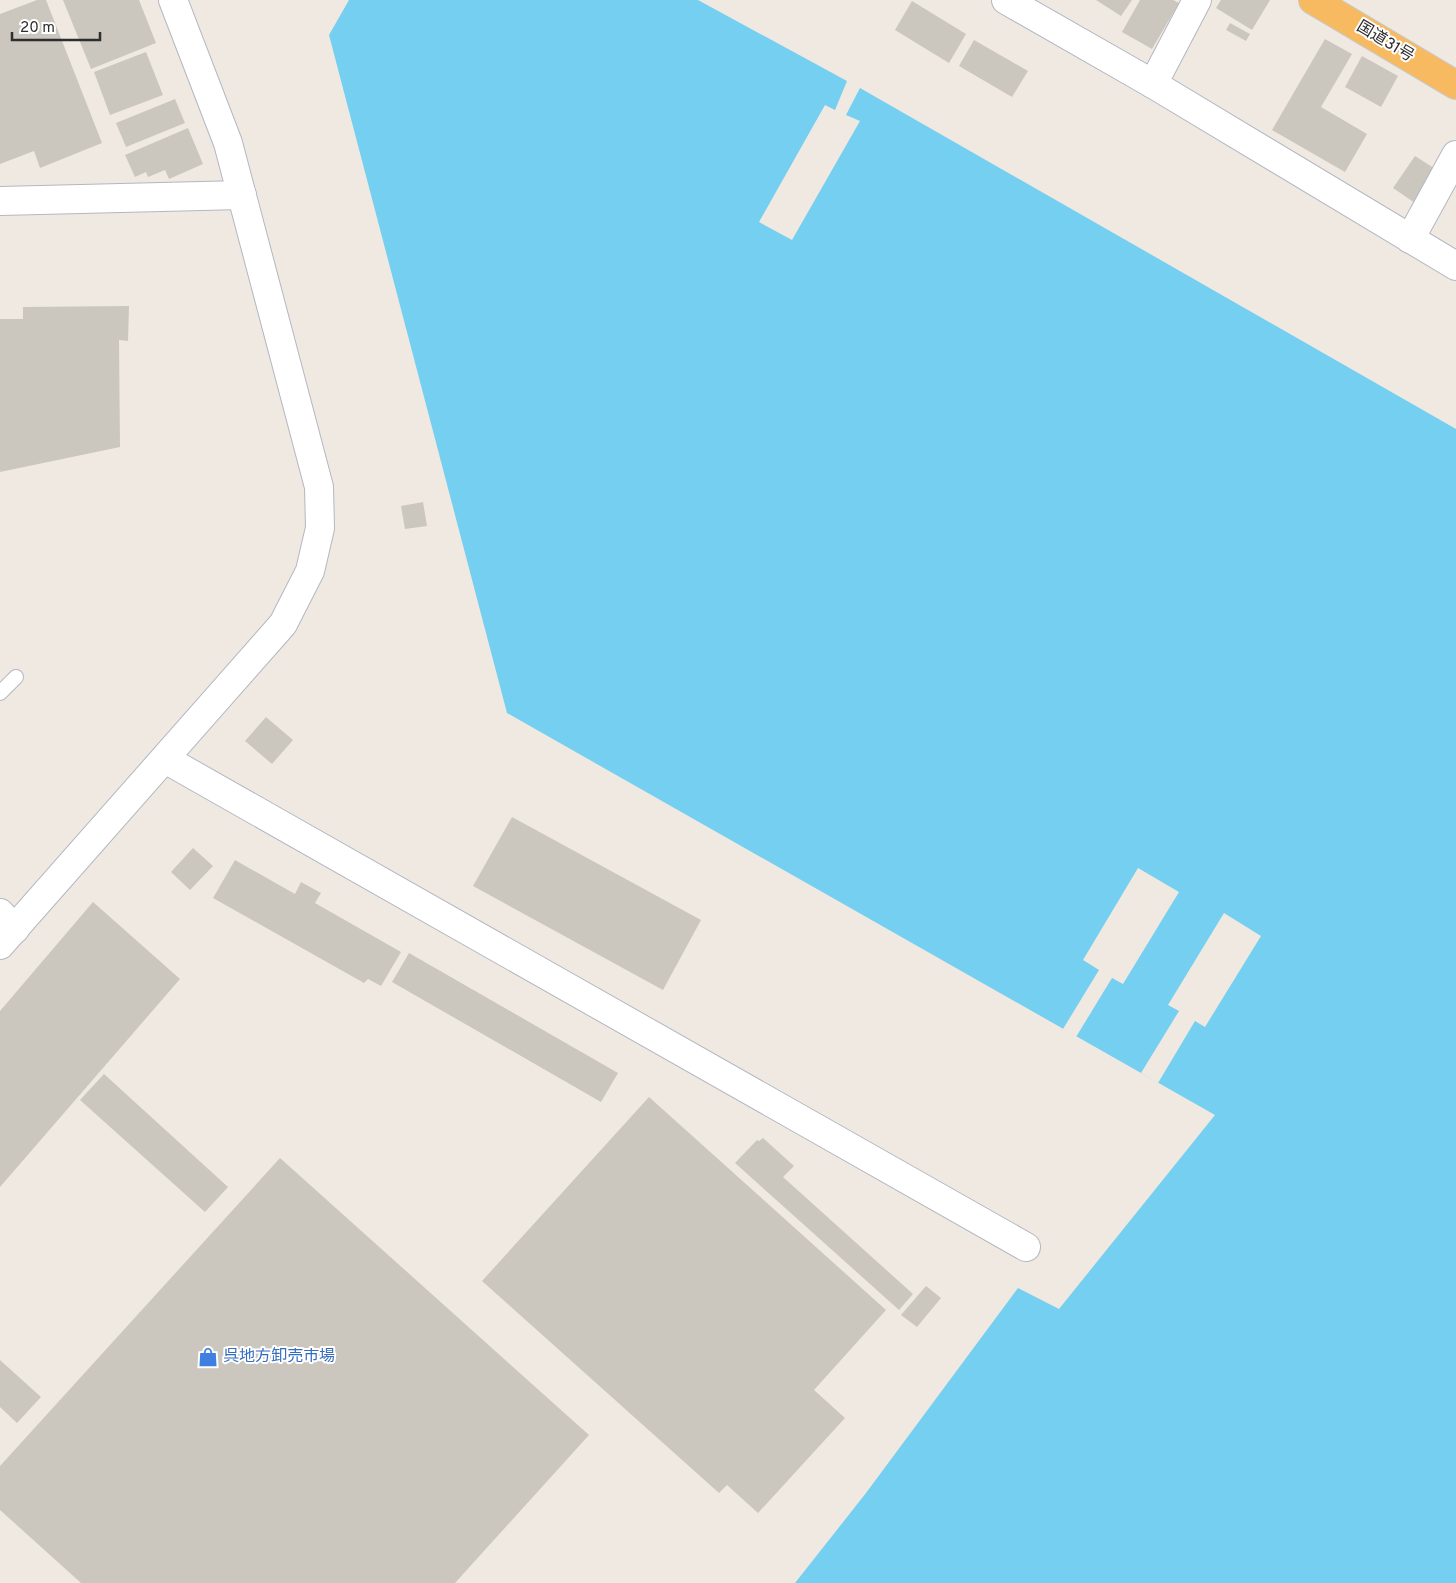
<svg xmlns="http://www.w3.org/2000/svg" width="1456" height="1583" viewBox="0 0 1456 1583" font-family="Overpass,'Noto Sans JP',sans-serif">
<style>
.water{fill:#75cff0}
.pier{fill:#efe9e1}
.building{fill:#cbc7bf}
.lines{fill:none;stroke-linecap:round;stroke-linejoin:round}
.service-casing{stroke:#b4b7c1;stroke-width:16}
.minor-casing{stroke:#b4b7c1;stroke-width:30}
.tertiary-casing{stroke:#b4b7c1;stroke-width:30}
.trunk-casing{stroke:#c9c9c9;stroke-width:30}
.service{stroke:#fff;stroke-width:14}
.minor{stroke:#fff;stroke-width:28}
.tertiary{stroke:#fff;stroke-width:28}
.trunk{stroke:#f8ba60;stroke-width:28}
.labels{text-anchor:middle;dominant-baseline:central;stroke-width:4;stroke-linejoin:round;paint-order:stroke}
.street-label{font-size:16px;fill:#2e2e2e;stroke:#fff}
.shop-label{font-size:16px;fill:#366cbe;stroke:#fff;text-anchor:start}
</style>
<rect width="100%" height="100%" fill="#efe9e1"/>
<!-- water -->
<polygon class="water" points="349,0 698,0 847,81 835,110 825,105 759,222 792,240 860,121 846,115 860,88 1456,429 1456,1583 795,1583 866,1493 1018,1288 1059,1309 1215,1115 507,713 329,35"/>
<!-- pier -->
<g class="pier">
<polygon points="1138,868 1179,892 1123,984 1112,978 1076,1037 1063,1029 1099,970 1083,960"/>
<polygon points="1224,913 1261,936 1205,1027 1195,1021 1158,1083 1141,1073 1179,1011 1168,1005"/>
</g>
<!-- building -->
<g class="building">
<polygon points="37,0 46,0 102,143 40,168 34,151 0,164 0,14"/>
<polygon points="63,0 139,0 156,43 91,69"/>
<polygon points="1096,0 1132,0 1121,16"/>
<polygon points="1140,0 1173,0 1179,3 1152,49 1122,32"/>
<polygon points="1221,0 1270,0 1252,30 1216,8"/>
<polygon points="912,1 966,34 949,63 895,30"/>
<polygon points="1230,23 1250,34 1246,41 1226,30"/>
<polygon points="1325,39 1352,54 1321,107 1367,134 1345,172 1272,130"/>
<polygon points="974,40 1028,71 1012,97 959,66"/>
<polygon points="146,52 163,95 110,115 94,72"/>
<polygon points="1362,56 1398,76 1381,107 1345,87"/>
<polygon points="175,99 185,123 126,147 116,123"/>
<polygon points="188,128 203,164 169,179 165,170 148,177 146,172 135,177 125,155"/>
<polygon points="1415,156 1440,172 1418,205 1393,188"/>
<polygon points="129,306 128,341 119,340 120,447 0,472 0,319 23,319 23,307"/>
<polygon points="423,502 427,526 405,529 401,506"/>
<polygon points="266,717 293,740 272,764 245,741"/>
<polygon points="512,817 701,920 663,990 473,886"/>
<polygon points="193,848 213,866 190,890 171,872"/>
<polygon points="235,860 295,894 301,882 321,893 315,903 401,952 381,986 368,979 364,983 213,898"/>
<polygon points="93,902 180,979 0,1187 0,1011"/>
<polygon points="409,953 618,1073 601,1102 392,982"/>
<polygon points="104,1074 228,1187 205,1212 80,1100"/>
<polygon points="649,1097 886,1310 814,1390 845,1418 758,1513 727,1485 719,1493 482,1281"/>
<polygon points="763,1138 794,1166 783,1177 913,1294 899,1310 735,1163 757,1140 759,1141"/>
<polygon points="280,1158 589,1435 455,1583 81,1583 0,1510 0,1466"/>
<polygon points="926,1286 941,1298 917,1327 901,1315"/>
<polygon points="0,1360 41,1397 17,1423 0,1407"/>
</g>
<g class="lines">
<defs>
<polyline id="service" points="0,693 16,677"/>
<g id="minor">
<polyline points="1153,84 1197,0"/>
<polyline points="0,201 242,195"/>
<polyline points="1410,239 1456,155"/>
<polyline points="0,913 15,929"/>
</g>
<g id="tertiary">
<polyline points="1006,0 1153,84 1456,266"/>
<polyline points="165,759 1026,1247"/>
<polyline points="0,945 283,624 310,571 320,528 319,487 228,143 173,0"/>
</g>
<polyline id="trunk" points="1313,0 1456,85"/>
</defs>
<!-- service casing -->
<use href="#service" class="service-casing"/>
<!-- minor casing -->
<use href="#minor" class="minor-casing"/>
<!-- tertiary casing -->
<use href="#tertiary" class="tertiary-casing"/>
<!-- trunk casing -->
<use href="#trunk" class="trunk-casing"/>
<!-- service -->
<use href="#service" class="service"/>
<!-- minor -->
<use href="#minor" class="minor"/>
<!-- tertiary -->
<use href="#tertiary" class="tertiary"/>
<!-- trunk -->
<use href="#trunk" class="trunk"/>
</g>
<!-- icons -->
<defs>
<symbol id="shop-bare" viewBox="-9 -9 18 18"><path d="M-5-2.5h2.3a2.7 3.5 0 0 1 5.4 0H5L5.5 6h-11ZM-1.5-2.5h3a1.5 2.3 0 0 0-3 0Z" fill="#3f7fe0" stroke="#fff" stroke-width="2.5" paint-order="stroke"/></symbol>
</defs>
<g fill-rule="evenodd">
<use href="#shop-bare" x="194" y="1343" width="28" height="28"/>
</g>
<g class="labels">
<!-- street labels -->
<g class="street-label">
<text transform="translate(1385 42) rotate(31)">国道31号</text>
</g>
<!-- shop labels -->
<g class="shop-label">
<text x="223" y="1357">呉地方卸売市場</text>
</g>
</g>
<!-- scale -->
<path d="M12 32v8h88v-8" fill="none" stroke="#2e2e2e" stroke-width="2.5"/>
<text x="20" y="32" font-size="15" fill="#2e2e2e" stroke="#ffffff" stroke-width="4" paint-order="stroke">20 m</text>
</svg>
